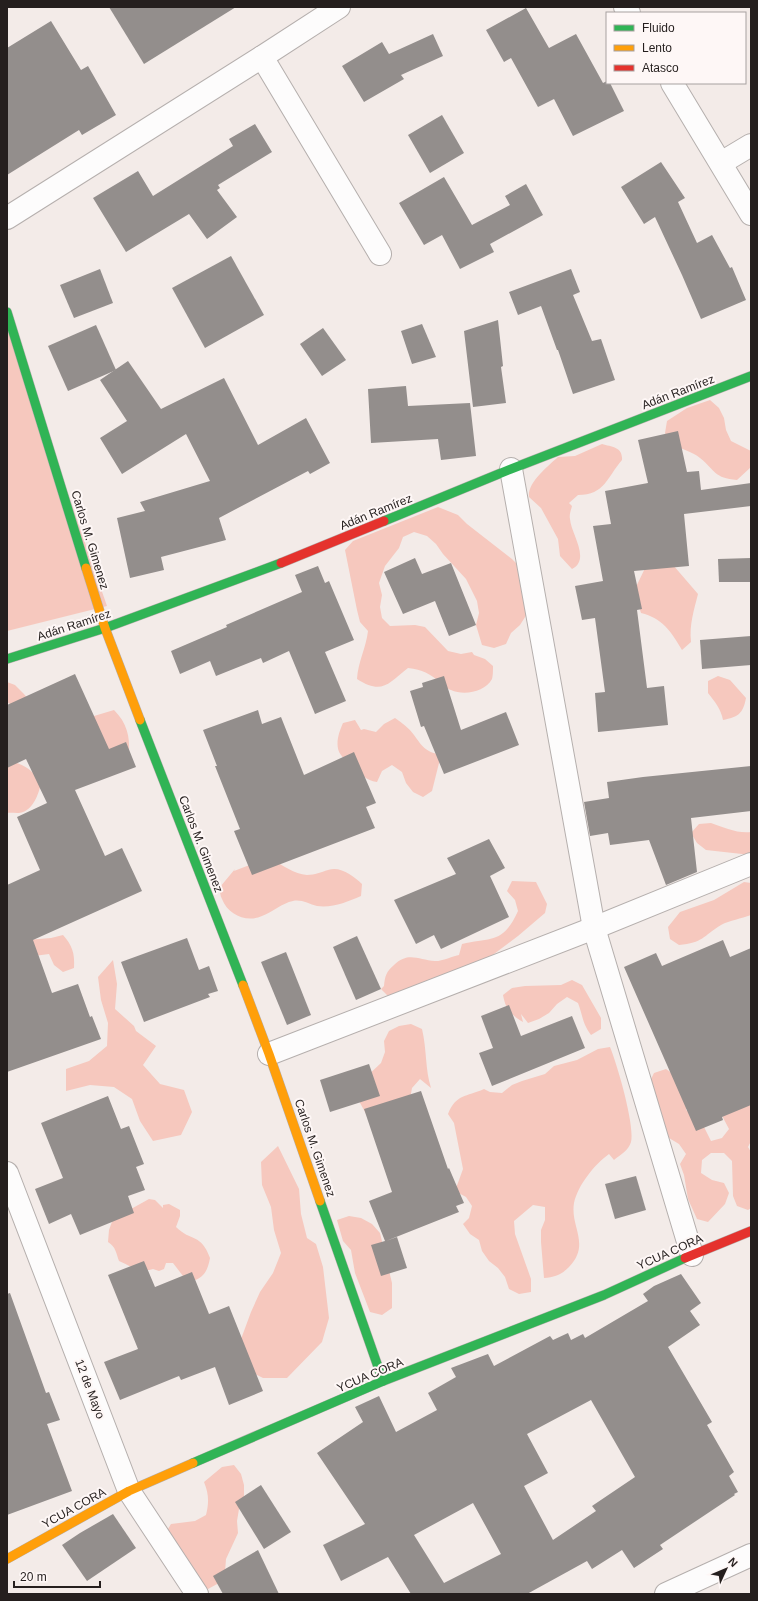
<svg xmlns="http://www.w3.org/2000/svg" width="758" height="1601" viewBox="0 0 758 1601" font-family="Arial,sans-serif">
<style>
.green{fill:#f6c8be}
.building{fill:#938e8c;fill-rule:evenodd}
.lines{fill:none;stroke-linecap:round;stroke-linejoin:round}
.street-casing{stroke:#b5afad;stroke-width:24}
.fast-casing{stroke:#b5afad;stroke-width:10}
.slow-casing{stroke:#b5afad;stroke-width:10}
.jam-casing{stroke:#b5afad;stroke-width:10}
.street{stroke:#fdfcfc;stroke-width:22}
.fast{stroke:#30b455;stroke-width:9}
.slow{stroke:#ff9f0a;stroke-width:9}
.jam{stroke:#e5322d;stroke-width:9}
.labels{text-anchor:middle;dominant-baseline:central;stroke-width:4;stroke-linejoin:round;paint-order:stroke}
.street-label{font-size:12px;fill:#251f1e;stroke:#fef7f6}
</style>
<rect width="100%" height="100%" fill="#f3ebe8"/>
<!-- green -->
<g class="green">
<polygon points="7,318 107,606 7,631"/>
<path d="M710,400L719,408L724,418L726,430L731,441L751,451V467L737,480C714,478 716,471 700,458C695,453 676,446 669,444L665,433L667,421L687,408Z"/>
<path d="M602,444C612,447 623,447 622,460C607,477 605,495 578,495L569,503L572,506C571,510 569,515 570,519C571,534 591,559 572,569L560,556L558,539L541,508L529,497C527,483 548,466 558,457L575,456Z"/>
<path d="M438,507L458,515L467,524L512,559L521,568L527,614L520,625L511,633L506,644L494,648L482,645L476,625L479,613L477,601L466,579L443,554L436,544L427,536L414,532L403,537L399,548L385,566L379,583L382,595L380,607L382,618L390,626L415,625L425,627L448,651L461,654L472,652L474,655L485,659L493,666C493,670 493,676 492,679C485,692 464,696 451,690C447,689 444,685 441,683C429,673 423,670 408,668C388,684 382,695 357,679C358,662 366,648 368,631L360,622L357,610L345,550L353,541Z"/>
<path d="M649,560L673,565L698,594C694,610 689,625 691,642L682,650C671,631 662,618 641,613L634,591Z"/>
<path d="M718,676L730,680L746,698C743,714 738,717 723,720C721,709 715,702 708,693V681Z"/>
<path d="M7,682L15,685L24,694L31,703L92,727L94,716L114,710C127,723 130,736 129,754L117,755L19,710L7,702Z"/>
<path d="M395,718C402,723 409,728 414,735C423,747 424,751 441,755L432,791L423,797L413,792L406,783L402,772L392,765L382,771L377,782C365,780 364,776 355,768C351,763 344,760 341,755C334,746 339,732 343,723L355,720L361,730L364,729L376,732L384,724Z"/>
<path d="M7,761C24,763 32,770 41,783C39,793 34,808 23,812C18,814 12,812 7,813Z"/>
<path d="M711,823C723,827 738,834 751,832V855L706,850L697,843L691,833L699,824Z"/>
<path d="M272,860C283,865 294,874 307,875C315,875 321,872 328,870C341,866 353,876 362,884L361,896C347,902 333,908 317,906C309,904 301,899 293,901C282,903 273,912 262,916C247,923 228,915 222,899C220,896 220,891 220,887L235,869L234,871L260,861Z"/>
<path d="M512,881L536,882L547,904L545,913L518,936L490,957L390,998L381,989L384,986C385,976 386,972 394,965C408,951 419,960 435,961C439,962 454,956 459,955L462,944C492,937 503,944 518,911L515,900L507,891Z"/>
<path d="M744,882L751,883V915C741,919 730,920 721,925C703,936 703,943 679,945L670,939L668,927L680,912L714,900Z"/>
<path d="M63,935C72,945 75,953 74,968L63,972L54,965L49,954L34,956L27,940L51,938Z"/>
<polygon points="113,960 117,984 115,1009 134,1026 136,1031 156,1046 143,1065 160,1084 184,1090 192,1112 181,1135 153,1141 140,1121 132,1099 114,1087 90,1085 66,1091 66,1069 89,1061 107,1046 108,1023 101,1000 98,977"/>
<path d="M572,980L582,985L601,1018V1029L591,1035C582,1023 583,1016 578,1003L567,997L557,1004L549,1013L539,1019L528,1023L521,1014L523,1022C510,1014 506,1010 503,995L512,988L525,986L561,985Z"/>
<path d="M411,1024L422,1029C427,1050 425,1069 431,1088L420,1079L412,1088L410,1099L370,1121L359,1101L364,1079L381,1063L385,1052L384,1041L389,1031L399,1026Z"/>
<path d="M610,1047C617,1064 635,1125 631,1142C629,1150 620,1155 614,1160L609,1154C594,1165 578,1185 574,1203C570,1227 591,1244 569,1267C561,1275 555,1277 544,1278L541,1242V1230L545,1220V1207L533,1205L514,1221L515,1234L531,1279V1292L519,1294L509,1289L505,1277L498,1268L489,1261L482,1251L479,1240L470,1234L463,1224L469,1218L472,1206L466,1197L455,1191L463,1169L454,1123L448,1114C456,1094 466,1097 484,1089L490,1092L502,1093L512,1085L522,1081L545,1074L554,1066L577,1060L598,1049Z"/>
<polygon points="666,1069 676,1076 687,1098 686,1110 700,1119 711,1141 722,1138 729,1129 719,1110 751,1102 751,1141 748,1147 751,1152 751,1208 748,1210 737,1206 733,1196 732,1161 724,1153 711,1153 702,1160 701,1173 712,1180 724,1183 729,1193 725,1204 708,1222 697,1219 688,1199 684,1175 680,1164 686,1154 679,1144 659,1132 649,1083 654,1073"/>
<polygon points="278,1146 299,1189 301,1214 307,1238 316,1244 323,1267 329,1318 322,1342 287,1378 263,1378 251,1372 234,1358 251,1312 260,1292 273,1273 281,1253 274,1230 271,1207 262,1185 261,1162"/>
<path d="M149,1199L155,1200L163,1208V1205L169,1204L180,1210V1216L176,1227C191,1242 201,1233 210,1258C208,1269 205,1277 193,1281L183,1276L173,1263H166L164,1269L159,1271L153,1269C141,1273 130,1266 119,1261C116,1253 116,1247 108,1242L109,1230L113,1219Z"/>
<polygon points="349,1216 361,1218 372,1224 380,1233 392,1283 392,1308 382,1315 370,1312 355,1273 351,1250 343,1241 337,1220"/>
<path d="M234,1465L241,1474L244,1485V1498L239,1509L237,1521L238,1533L226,1559L225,1572L219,1583L208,1589L197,1585L165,1534L171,1524L195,1521L206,1515C209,1503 209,1494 204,1482L222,1467Z"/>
</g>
<!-- building -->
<g class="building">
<polygon points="109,7 236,7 144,64"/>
<polygon points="526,8 549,48 576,34 603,83 607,81 607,83 610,83 624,111 573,136 554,99 538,107 511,58 504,62 486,30"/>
<polygon points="51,21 81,70 88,66 116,115 82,135 79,130 7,175 7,48"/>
<polygon points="433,34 443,56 401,75 404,79 364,102 342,66 382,42 389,54"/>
<polygon points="442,115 464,153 430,173 408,135"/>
<polygon points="255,124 272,152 218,185 220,188 217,190 237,217 207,239 189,214 126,252 93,198 138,171 153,196 233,146 229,139"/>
<polygon points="661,162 685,198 678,202 697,243 712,235 730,268 732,267 746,300 701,319 682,275 655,217 644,224 621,187"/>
<polygon points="444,177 472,225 510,205 505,196 526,184 543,215 490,244 494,252 460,269 442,235 424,245 399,203"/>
<polygon points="231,256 264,315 205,348 172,288"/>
<polygon points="100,269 113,303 74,318 60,285"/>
<polygon points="571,269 580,292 573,295 592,341 601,339 615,380 573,394 558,350 557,350 541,306 518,315 509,292"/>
<polygon points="498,320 503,366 501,367 506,403 473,407 464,331"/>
<polygon points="422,324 436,357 412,364 401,331"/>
<polygon points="96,325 116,370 68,391 48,346"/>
<polygon points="323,328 346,360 322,376 300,344"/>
<polygon points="128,361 161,409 224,378 258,445 306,418 330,463 310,474 308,471 219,518 226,540 161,557 164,570 130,578 117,518 145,511 140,502 210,481 186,434 122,474 100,438 127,421 100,380"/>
<polygon points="406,386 408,406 470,403 476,456 441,460 438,439 371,443 368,389"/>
<polygon points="678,431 687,472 699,471 701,490 751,483 751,506 684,514 689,566 634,571 642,609 637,610 647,688 664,686 668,725 598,732 595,693 605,692 595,618 582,620 575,586 603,581 593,526 611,524 605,491 648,483 638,440"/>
<polygon points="415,558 422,574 451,563 476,625 449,636 435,601 403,614 384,572"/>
<polygon points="751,558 751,582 719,582 718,559"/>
<polygon points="318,566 325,583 329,581 354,640 325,652 346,701 315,714 289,651 263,663 261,658 216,676 210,661 180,674 171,651 227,627 226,625 302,592 295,575"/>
<polygon points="751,636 751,665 702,669 700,640"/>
<polygon points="75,674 109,749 126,742 136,767 75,790 105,856 122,848 142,891 33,940 52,993 78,984 90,1017 92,1016 101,1039 7,1072 7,885 40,870 17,817 47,803 26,759 7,768 7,705"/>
<polygon points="444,676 461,730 506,712 519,745 444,774 424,726 421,727 410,691 423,687 422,683"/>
<polygon points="258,710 262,724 281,717 304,775 354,752 376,803 366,807 375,828 252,875 234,831 240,829 215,766 217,766 203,730"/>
<polygon points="751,766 751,811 691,818 697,872 666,885 649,840 610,845 608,833 590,836 584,802 609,798 607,782 643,777"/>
<polygon points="489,839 505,868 490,876 509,917 441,949 434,935 416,944 394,900 456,874 447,858"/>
<polygon points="357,936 381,989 356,1000 333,947"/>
<polygon points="187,938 199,970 209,966 218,991 208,994 210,997 144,1022 121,962"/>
<polygon points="723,940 730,957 751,948 751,1105 722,1117 723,1120 696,1131 624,967 656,953 662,966"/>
<polygon points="286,952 311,1015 287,1025 261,962"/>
<polygon points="509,1005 521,1036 572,1016 585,1048 492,1086 479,1053 493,1048 481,1016"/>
<polygon points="369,1064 380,1096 330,1112 320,1080"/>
<polygon points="421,1091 448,1169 449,1168 464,1203 456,1206 459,1212 386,1241 397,1237 407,1268 381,1276 371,1245 385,1241 369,1201 392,1192 364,1109"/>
<polygon points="108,1096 121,1129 129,1126 144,1164 136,1167 145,1190 128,1196 134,1213 80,1235 71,1214 49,1224 35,1189 63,1178 41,1123"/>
<polygon points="636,1176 646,1210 615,1219 605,1184"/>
<polygon points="144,1261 155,1287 192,1272 209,1314 229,1306 263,1391 229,1405 215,1367 181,1380 179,1376 120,1400 104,1362 138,1349 108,1275"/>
<path d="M681,1274L701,1303L690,1311L700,1325L668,1347L712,1422L707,1425L734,1472L729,1476L738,1492L734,1494L735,1495L660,1545L663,1549L634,1568L622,1550L592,1569L587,1561L527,1594H411L388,1557L341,1581L323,1545L365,1524L317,1453L363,1422L355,1407L379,1396L396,1432L437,1410L428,1393L456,1377L451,1368L488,1354L494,1366L550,1336L553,1340L568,1333L571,1340L583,1334L585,1338L648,1301L643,1294L654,1286ZM591,1400L635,1477L592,1506L596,1511L553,1540L524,1486L548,1473L527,1434ZM473,1503L501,1554L444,1583L414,1535Z"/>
<polygon points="10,1293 46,1393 49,1392 60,1420 47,1424 72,1491 7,1515 7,1294"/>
<polygon points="261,1485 291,1532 264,1549 235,1502"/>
<polygon points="113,1514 136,1548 87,1581 62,1545 80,1533"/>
<polygon points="258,1550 279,1594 223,1594 213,1576"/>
</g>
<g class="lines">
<defs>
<g id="street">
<polyline points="625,7 629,13"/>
<polyline points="262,57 380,254"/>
<polyline points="672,83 751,214"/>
<polyline points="721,163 751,145"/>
<polyline points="7,218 262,57 339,7"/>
<polyline points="511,469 594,928 692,1255"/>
<polyline points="269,1054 594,928 751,864"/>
<polyline points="7,1173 129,1491 197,1594"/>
<polyline points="666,1594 751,1555"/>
</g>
<g id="fast">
<polyline points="7,312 86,568"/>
<polyline points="384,521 511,469 751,376"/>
<polyline points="7,659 105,628 281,563"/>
<polyline points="140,720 243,985"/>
<polyline points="320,1201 383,1381"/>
<polyline points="193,1463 383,1381 604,1295 685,1258"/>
</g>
<g id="slow">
<polyline points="86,568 105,628 140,720"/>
<polyline points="243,985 269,1054 320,1201"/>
<polyline points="7,1559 129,1491 193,1463"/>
</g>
<g id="jam">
<polyline points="281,563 384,521"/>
<polyline points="685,1258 751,1231"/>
</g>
</defs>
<!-- street casing -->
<use href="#street" class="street-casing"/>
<!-- fast casing -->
<use href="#fast" class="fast-casing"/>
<!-- slow casing -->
<use href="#slow" class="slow-casing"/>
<!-- jam casing -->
<use href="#jam" class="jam-casing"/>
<!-- street -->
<use href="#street" class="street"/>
<!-- fast -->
<use href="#fast" class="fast"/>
<!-- slow -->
<use href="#slow" class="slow"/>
<!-- jam -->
<use href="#jam" class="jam"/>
</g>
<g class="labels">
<!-- street labels -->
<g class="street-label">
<text transform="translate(678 392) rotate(-21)">Adán Ramírez</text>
<text transform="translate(376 512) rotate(-22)">Adán Ramírez</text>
<text transform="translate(90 540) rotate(73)">Carlos M. Gimenez</text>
<text transform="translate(74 625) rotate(-18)">Adán Ramírez</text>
<text transform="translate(201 844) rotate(69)">Carlos M. Gimenez</text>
<text transform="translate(315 1148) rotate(71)">Carlos M. Gimenez</text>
<text transform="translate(670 1252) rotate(-24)">YCUA CORA</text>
<text transform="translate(370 1375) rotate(-23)">YCUA CORA</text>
<text transform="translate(90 1389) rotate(69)">12 de Mayo</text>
<text transform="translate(74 1508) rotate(-29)">YCUA CORA</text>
</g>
</g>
<!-- border -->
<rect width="758" height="1601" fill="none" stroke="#251f1e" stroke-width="16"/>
<!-- legend -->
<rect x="606" y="12" width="140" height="72" fill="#fef7f6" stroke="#a7a1a0"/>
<rect x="614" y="25" width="20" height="6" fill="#30b455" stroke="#a7a1a0"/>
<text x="642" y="32" font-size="12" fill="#251f1e">Fluido</text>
<rect x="614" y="45" width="20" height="6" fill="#ff9f0a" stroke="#a7a1a0"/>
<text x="642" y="52" font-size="12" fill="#251f1e">Lento</text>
<rect x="614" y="65" width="20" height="6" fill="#e5322d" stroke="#a7a1a0"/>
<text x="642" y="72" font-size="12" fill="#251f1e">Atasco</text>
<!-- north arrow -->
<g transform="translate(726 1569) rotate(46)" stroke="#fef7f6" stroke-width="3" paint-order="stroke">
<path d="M0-3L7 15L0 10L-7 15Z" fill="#251f1e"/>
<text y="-6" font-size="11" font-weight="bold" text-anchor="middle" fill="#251f1e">N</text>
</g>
<!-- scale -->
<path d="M14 1581v6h86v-6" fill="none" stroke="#251f1e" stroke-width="2"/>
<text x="20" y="1581" font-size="12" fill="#251f1e" stroke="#fef7f6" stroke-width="3" paint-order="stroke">20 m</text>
</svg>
